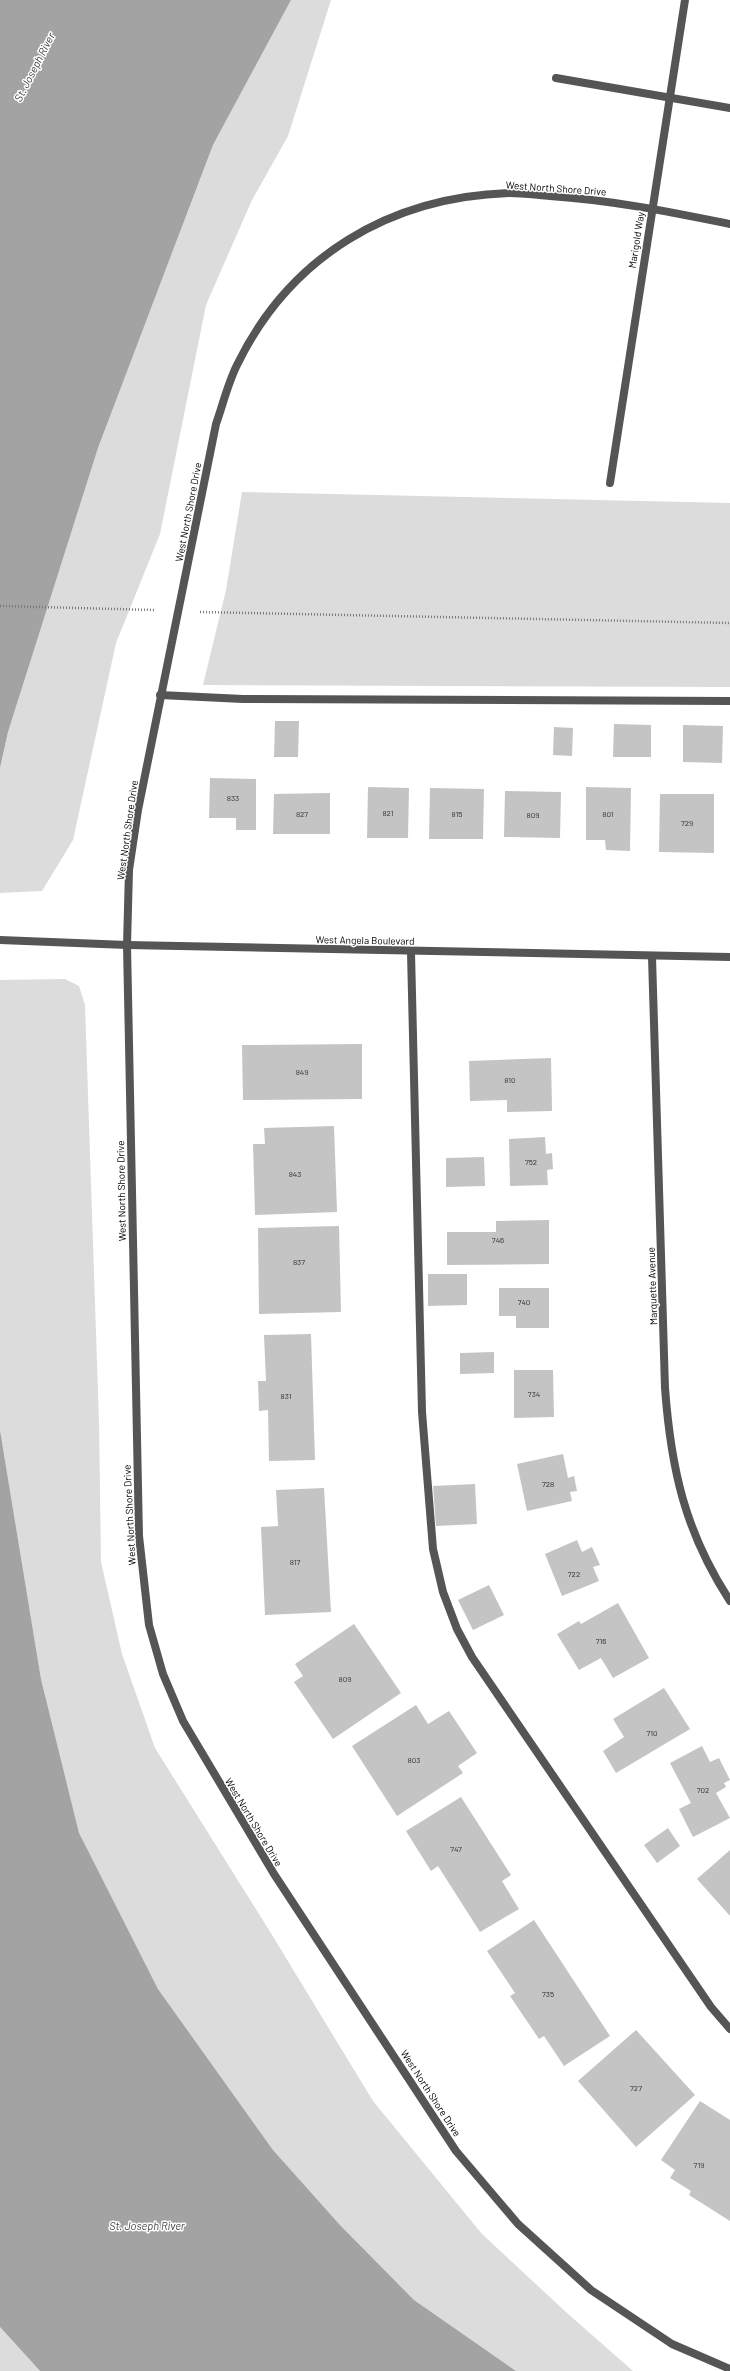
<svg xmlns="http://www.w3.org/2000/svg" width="730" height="2371" viewBox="0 0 730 2371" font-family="Barlow,sans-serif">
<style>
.green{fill:#dcdcdc}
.water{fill:#a3a3a3}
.building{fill:#c4c4c4}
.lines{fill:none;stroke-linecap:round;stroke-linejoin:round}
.path{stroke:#777;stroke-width:2.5;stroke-dasharray:1 2;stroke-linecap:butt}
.service{stroke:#555;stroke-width:8}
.minor{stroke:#555;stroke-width:8}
.tertiary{stroke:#555;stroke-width:8}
.labels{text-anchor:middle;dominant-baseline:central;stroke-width:3;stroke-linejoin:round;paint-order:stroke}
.number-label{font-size:8px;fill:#313131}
.street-label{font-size:10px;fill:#000;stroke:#fff}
.water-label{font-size:11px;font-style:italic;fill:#444;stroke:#fff}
</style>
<rect width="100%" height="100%" fill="#fff"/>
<!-- green -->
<g class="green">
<polygon points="291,0 331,0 288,136 252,200 206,305 160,534 116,643 73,840 42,891 0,893 0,768 8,732 98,448 213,145"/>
<polygon points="242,492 730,503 730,687 203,685 226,590"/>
<polygon points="65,979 79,986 85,1005 99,1422 101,1562 122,1654 155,1748 269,1930 373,2101 482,2234 567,2313 633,2371 516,2371 414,2300 340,2225 273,2150 158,1989 79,1834 41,1679 0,1430 0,980"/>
<polygon points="0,2327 40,2371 0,2371"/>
</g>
<!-- water -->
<g class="water">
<polygon points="0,0 291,0 213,145 98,448 8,732 0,768"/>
<polygon points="0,1430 41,1679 79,1833 158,1989 273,2150 340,2225 414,2300 516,2371 40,2371 0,2327"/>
</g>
<!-- building -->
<g class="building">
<polygon points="275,721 299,721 298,757 274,757"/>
<polygon points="614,724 651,725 651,757 613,757"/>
<polygon points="683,725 723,726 722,763 683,762"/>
<polygon points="554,727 573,728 572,756 553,755"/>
<polygon points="210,778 256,779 256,830 236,830 236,818 209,818"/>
<polygon points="368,787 409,788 408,838 367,838"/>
<polygon points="586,787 631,788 630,851 606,850 605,840 586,840"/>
<polygon points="430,788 484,789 483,839 429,839"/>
<polygon points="505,791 561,792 560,838 504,837"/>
<polygon points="330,793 330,834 273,834 274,794"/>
<polygon points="660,794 714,794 714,853 659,852"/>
<polygon points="362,1044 362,1099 243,1100 242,1045"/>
<polygon points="551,1058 552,1111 507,1112 507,1100 470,1101 469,1061"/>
<polygon points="334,1126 337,1212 255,1215 253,1144 265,1144 264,1128"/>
<polygon points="545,1137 546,1154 552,1153 553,1169 547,1170 548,1185 510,1186 509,1139"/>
<polygon points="484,1157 485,1186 446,1187 446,1158"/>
<polygon points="549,1220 549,1264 447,1265 447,1232 496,1232 496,1221"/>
<polygon points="339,1226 341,1312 259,1314 258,1228"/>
<polygon points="428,1274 467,1274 467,1305 428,1306"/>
<polygon points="499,1288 549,1288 549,1328 516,1328 516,1316 499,1316"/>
<polygon points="311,1334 315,1460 269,1461 268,1410 259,1411 258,1381 266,1381 264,1335"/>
<polygon points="494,1352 494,1373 460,1374 460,1353"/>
<polygon points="514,1370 553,1370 554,1417 514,1418"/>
<polygon points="563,1454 568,1478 574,1476 577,1491 570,1492 572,1501 527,1511 517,1464"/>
<polygon points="475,1484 477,1524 436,1526 433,1486"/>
<polygon points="324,1488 331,1612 265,1615 261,1527 278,1526 276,1490"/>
<polygon points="577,1540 582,1552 592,1547 600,1565 593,1567 599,1581 562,1596 545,1554"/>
<polygon points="489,1585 504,1615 473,1630 458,1600"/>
<polygon points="618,1603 649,1658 613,1678 601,1658 579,1670 557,1634 579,1621 581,1624"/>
<polygon points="354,1624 401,1693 333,1739 294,1682 303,1676 295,1664"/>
<polygon points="664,1688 690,1729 616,1773 603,1751 624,1737 613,1719"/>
<polygon points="416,1705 428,1724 449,1711 477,1753 458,1766 463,1773 397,1816 352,1746"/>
<polygon points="702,1746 710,1762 719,1758 730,1780 724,1783 726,1787 716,1793 730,1818 693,1837 679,1809 691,1803 670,1763"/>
<polygon points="461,1797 511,1875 502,1881 519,1909 480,1932 438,1866 431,1871 406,1831"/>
<polygon points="668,1828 680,1846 657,1863 644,1845"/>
<polygon points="730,1850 730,1916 697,1879"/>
<polygon points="534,1920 610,2036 564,2066 544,2036 539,2039 510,1996 515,1993 487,1951"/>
<polygon points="636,2030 695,2095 636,2147 578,2081"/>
<polygon points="700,2101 730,2120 730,2221 689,2195 691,2191 670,2178 675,2170 661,2160"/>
</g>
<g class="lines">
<!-- path -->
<g class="path">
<polyline points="0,606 155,610"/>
<polyline points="200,612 730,623"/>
</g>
<!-- service -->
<g class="service">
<polyline points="556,78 730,108"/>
<polyline points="160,695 243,699 730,701"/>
<polyline points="411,952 422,1412 433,1549 443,1592 457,1629 472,1657 711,2007 730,2029"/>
</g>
<!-- minor -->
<g class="minor">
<polyline points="610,483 685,0"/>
<path d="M127,945L129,870L138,810L216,424C223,404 228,383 237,365C290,256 390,197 509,193C523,193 537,195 550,196C611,200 670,212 730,224"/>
<path d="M652,957L665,1388C671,1469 685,1532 730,1601"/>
</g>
<!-- tertiary -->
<g class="tertiary">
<polyline points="0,940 127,945 730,957"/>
<polyline points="127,945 139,1536 149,1625 163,1674 183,1721 274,1874 456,2151 518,2224 591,2290 672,2344 730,2369"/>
</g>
</g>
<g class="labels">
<!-- number labels -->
<g class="number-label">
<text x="233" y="798">833</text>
<text x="388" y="813">821</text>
<text x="302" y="814">827</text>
<text x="457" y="814">815</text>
<text x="608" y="814">801</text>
<text x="533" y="815">809</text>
<text x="687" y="823">729</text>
<text x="302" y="1072">849</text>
<text x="510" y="1080">810</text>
<text x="531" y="1162">752</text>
<text x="295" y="1174">843</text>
<text x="498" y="1240">746</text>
<text x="299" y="1262">837</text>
<text x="524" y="1302">740</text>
<text x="534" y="1394">734</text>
<text x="286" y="1396">831</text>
<text x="548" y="1484">728</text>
<text x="295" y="1562">817</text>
<text x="574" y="1574">722</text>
<text x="601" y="1641">716</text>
<text x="345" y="1679">809</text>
<text x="652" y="1733">710</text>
<text x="414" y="1760">803</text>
<text x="703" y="1790">702</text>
<text x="456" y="1849">747</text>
<text x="548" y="1994">735</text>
<text x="636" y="2088">727</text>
<text x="699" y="2165">719</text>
</g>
<!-- street labels -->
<g class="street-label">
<text transform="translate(556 188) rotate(4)">West North Shore Drive</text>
<text transform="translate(636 240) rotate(-81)">Marigold Way</text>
<text transform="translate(188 512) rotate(-79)">West North Shore Drive</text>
<text transform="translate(127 830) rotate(-82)">West North Shore Drive</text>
<text transform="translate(365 940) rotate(1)">West Angela Boulevard</text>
<text transform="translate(121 1191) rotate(-91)">West North Shore Drive</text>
<text transform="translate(652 1286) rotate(-92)">Marquette Avenue</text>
<text transform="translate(129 1515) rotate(-93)">West North Shore Drive</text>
<text transform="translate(254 1822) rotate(59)">West North Shore Drive</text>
<text transform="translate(431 2093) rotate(57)">West North Shore Drive</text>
</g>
<!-- water labels -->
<g class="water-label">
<text transform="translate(34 67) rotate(-63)">St. Joseph River</text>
<text x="147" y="2225">St. Joseph River</text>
</g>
</g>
</svg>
